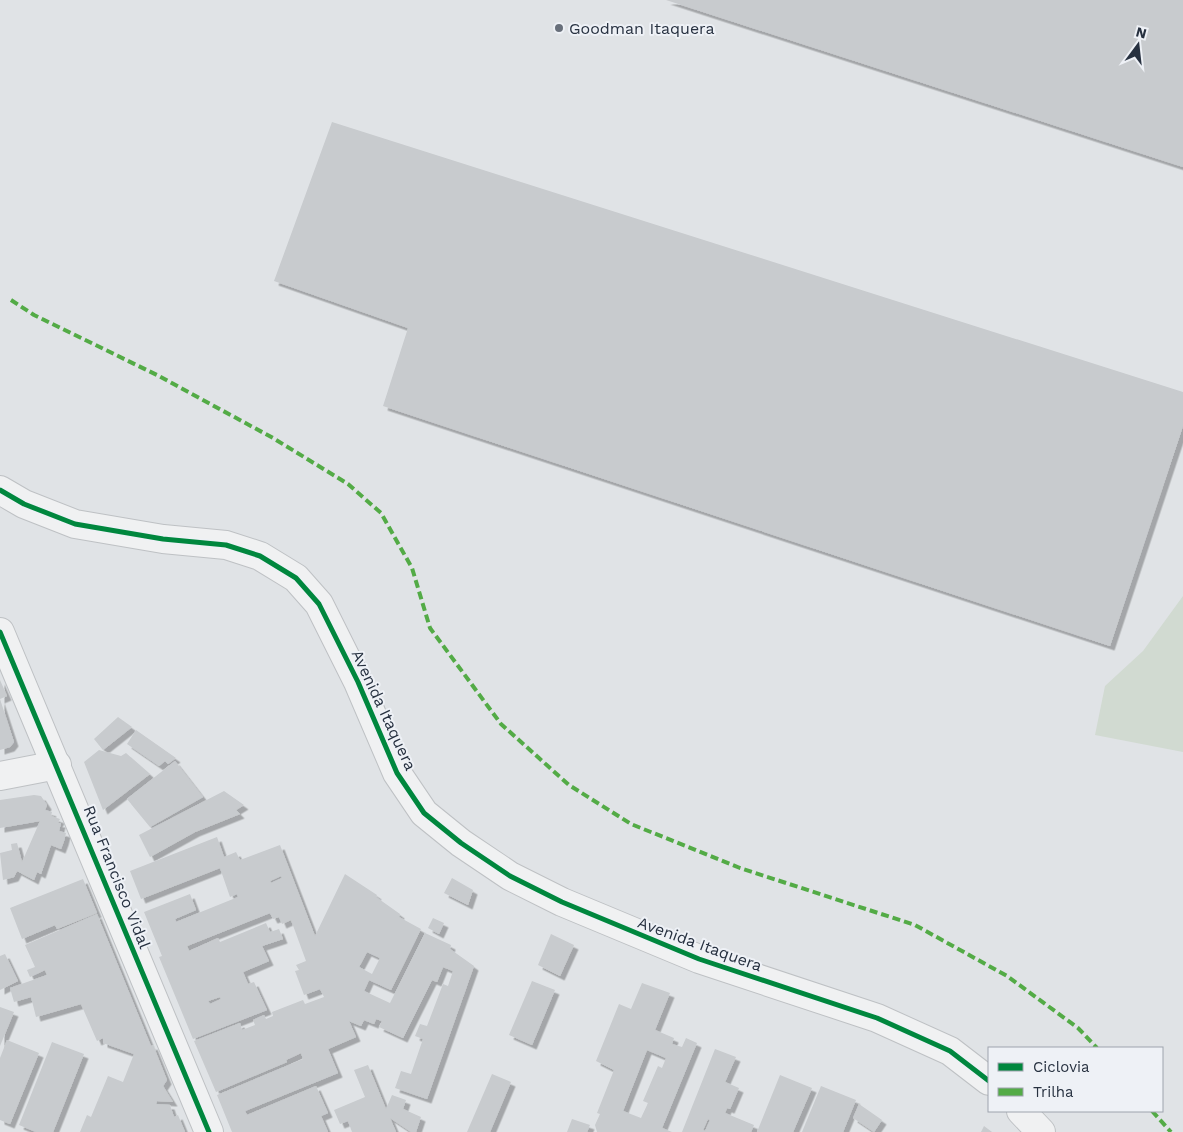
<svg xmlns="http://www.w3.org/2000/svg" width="1183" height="1132" viewBox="0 0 1183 1132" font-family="'Work Sans',sans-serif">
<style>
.green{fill:#d1dad1}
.building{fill:#c8cbce;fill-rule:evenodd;filter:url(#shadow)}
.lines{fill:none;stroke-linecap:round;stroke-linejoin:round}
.minor-casing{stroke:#bec1c4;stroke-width:30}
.tertiary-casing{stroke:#bec1c4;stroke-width:30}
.minor{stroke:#f0f1f2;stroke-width:28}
.tertiary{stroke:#f0f1f2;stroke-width:28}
.quiet{stroke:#53ab46;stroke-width:4;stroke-dasharray:8 4;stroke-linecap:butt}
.cycleway-casing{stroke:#eef1f6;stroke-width:8}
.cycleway{stroke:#00873e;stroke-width:5}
.poi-dot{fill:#686f7a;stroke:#eef1f6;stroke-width:2}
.labels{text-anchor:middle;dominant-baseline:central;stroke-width:4;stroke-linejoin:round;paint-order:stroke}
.poi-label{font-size:16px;fill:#273140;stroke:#eef1f6;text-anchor:start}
.street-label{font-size:16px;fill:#273140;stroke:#eef1f6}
</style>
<defs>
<filter id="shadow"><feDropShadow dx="4.5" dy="4.5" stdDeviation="0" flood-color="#0004"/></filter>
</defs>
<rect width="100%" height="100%" fill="#e0e3e6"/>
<!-- green -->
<polygon class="green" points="1183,596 1183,752 1095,735 1105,686 1143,651"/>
<!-- building -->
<g class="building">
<polygon points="666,0 1183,0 1183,167"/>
<polygon points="332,122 1183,392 1183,426 1110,646 383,406 408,328 274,281"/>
<polygon points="0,680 7,696 0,699 14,742 10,747 0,750"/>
<polygon points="118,717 132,727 103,750 94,739"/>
<polygon points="136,730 176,758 168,764 165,761 159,766 127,744"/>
<polygon points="99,750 121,756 126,753 150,774 103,810 84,762"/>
<polygon points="175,761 203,797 150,827 127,799"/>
<polygon points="224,791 244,805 236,810 240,814 195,832 150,857 139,835"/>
<polygon points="34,795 41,796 47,805 45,810 52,812 51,816 60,819 58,823 61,823 59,831 66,833 64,841 61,849 51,845 41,874 37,872 34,880 17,871 14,877 3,880 0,853 12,850 11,844 17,843 22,862 40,821 0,828 0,800"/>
<path d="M217,837L224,857L236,852L240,860L280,845L315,936L345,874L377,895L376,897L400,914L399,917L421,929L391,990L369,980L364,991L390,1003L425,933L451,945L450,949L474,966L427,1099L395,1088L401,1071L411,1074L423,1039L415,1036L420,1024L427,1026L443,984L448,986L453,971L443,967L437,982L432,980L403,1038L379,1027L382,1021L376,1019L374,1024L364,1020L361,1026L349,1021L356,1037L328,1049L338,1073L245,1111L247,1115L316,1086L328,1113L321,1116L328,1132H232L217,1095L303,1059L301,1053L286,1060L287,1062L216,1092L194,1041L240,1023L242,1030L255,1025L253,1020L264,1015L266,1019L273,1016L272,1012L303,1000L305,1004L324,997L320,989L304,995L295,971L299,970L296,965L306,961L291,920L282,924L279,917L273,919L270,913L187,946L189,951L218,938L220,942L266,923L270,932L279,929L283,939L262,946L269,961L243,972L248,984L254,982L267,1010L193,1039L159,957L162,956L144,912L190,894L196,910L175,919L176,922L238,897L237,894L230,897L220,868L141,899L130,871ZM281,876L282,878L271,883L270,881ZM367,952L380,958L372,974L359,967ZM220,997L221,999L210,1004L208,1001Z"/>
<polygon points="452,878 473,890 468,905 444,893"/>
<polygon points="83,879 97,913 57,929 55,925 22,939 10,908"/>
<polygon points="97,914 151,1046 153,1045 167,1080 163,1086 173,1102 157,1101 156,1104 170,1105 174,1117 178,1115 185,1132 80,1132 87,1115 91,1117 108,1076 123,1082 134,1054 103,1043 103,1038 97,1041 81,1004 36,1017 31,997 14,1002 10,988 47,975 45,970 30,977 27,970 35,967 25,945"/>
<polygon points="433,918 444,923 439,934 428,928"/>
<polygon points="551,934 574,945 560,976 538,965"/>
<polygon points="5,954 18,981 0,990 0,956"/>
<polygon points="532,981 555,990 532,1045 509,1035"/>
<path d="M642,983L670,993L655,1030L674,1038L672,1044L682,1047L686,1038L697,1043L662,1128L672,1132H597L595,1125L600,1114L597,1113L614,1070L596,1061L619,1004L631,1009ZM647,1050L666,1058L662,1068L658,1066L643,1101L648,1103L641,1118L623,1111Z"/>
<polygon points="0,1007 14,1012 0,1046"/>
<polygon points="7,1040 39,1053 10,1124 0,1120 0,1058"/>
<polygon points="52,1042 84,1054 53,1132 36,1132 19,1125"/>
<path d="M715,1049L736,1057L725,1082L739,1088L730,1109L727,1108L725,1113L754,1125L751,1132H682ZM708,1119L710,1120L705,1131L703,1130Z"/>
<polygon points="368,1065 386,1109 392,1095 406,1100 403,1109 421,1117 416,1132 411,1132 390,1118 396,1132 352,1132 348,1121 340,1124 334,1110 365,1097 354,1070"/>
<polygon points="492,1074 511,1082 490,1132 467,1132"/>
<polygon points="780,1075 812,1088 793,1132 757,1132"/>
<polygon points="821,1086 856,1100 843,1132 802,1132"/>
<polygon points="859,1104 882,1120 874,1132 853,1118"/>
<polygon points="572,1119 590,1125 587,1132 567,1132"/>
<polygon points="984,1126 992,1132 981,1132"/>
</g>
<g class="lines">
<defs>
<g id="minor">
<polyline points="0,632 209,1132"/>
<polyline points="0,776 57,765"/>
</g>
<g id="tertiary">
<polyline points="0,490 24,504 75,524 163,539 226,545 260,556 296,578 319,604 358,682 397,773 424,813 461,843 510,876 562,902 699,959 877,1018 950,1051 989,1081"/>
<polyline points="1021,1111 1041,1132"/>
</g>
</defs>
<!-- minor casing -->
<use href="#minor" class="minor-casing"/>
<!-- tertiary casing -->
<use href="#tertiary" class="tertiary-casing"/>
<!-- minor -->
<use href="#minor" class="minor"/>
<!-- tertiary -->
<use href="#tertiary" class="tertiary"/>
<!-- quiet -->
<g class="quiet">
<polyline points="11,300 34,315 157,375 273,438 348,484 381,513 412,568 430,628 501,724 569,785 631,824 740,868 915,925 1007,976 1078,1028 1097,1048"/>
<polyline points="1152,1111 1171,1132"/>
</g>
<defs>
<g id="cycleway">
<polyline points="0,490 24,504 75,524 163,539 226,545 260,556 296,578 319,604 358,682 397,773 424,813 461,843 510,876 562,902 699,959 877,1018 950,1051 989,1081"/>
<polyline points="0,632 209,1132"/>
</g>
</defs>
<!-- cycleway casing -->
<use href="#cycleway" class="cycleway-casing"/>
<!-- cycleway -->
<use href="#cycleway" class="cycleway"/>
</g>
<!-- markers -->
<circle class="poi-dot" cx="559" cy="28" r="5"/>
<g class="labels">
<!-- poi labels -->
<g class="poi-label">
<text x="569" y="28">Goodman Itaquera</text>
</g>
<!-- street labels -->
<g class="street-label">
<text transform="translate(384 710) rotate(65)">Avenida Itaquera</text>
<text transform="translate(117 877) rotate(68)">Rua Francisco Vidal</text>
<text transform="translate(700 944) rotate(20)">Avenida Itaquera</text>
</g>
</g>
<!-- legend -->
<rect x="988" y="1047" width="175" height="65" fill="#eef1f6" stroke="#9ea4ad"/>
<rect x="998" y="1063" width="25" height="8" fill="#00873e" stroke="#9ea4ad"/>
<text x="1033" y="1072" font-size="15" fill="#273140">Ciclovia</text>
<rect x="998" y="1088" width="25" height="8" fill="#53ab46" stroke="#9ea4ad"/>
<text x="1033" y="1097" font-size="15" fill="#273140">Trilha</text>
<!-- north arrow -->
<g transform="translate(1138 45) rotate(15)" stroke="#eef1f6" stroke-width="4" paint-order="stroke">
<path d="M0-4L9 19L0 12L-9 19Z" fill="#273140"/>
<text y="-8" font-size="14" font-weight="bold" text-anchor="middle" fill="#273140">N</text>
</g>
</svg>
